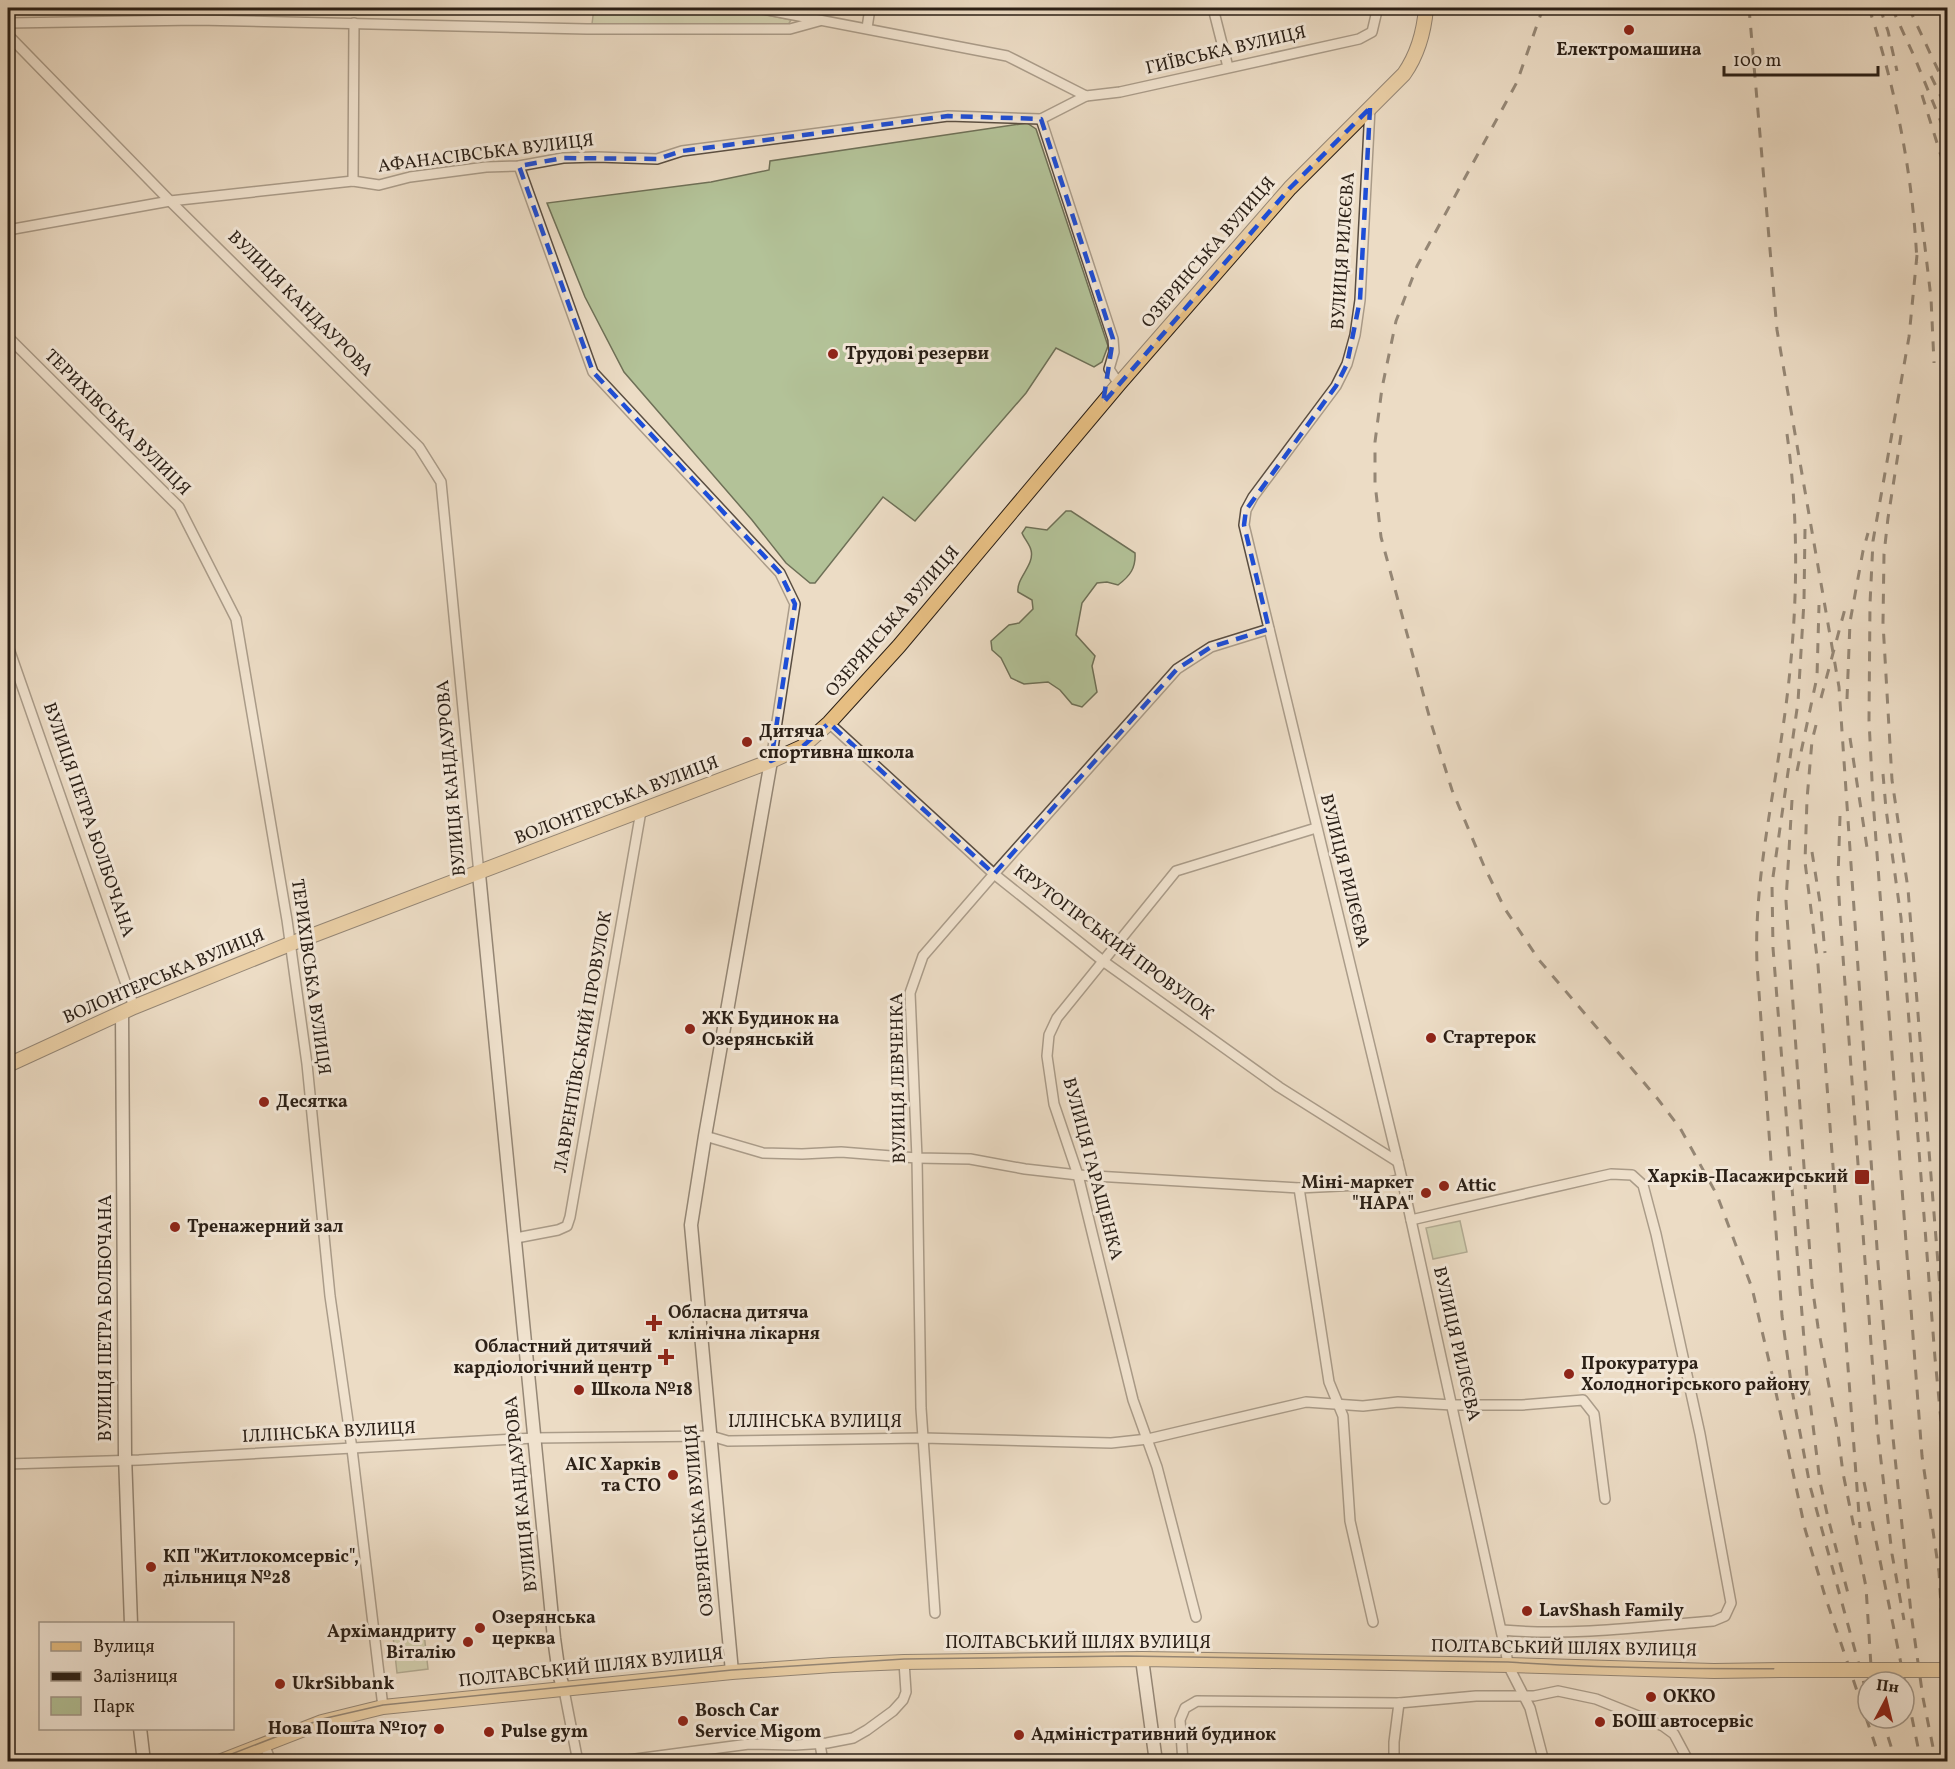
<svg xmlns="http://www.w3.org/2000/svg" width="1955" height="1769" viewBox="0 0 1955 1769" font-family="Vollkorn,serif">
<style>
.green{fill:#b3c298;stroke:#6e7057;stroke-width:1.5}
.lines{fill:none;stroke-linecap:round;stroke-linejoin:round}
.street-casing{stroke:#5a4e42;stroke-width:12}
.secondary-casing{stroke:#2a1f16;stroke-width:15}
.primary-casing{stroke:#2a1f16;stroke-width:16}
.street{stroke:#f3e8d9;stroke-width:9}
.secondary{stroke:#f3e8d9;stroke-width:12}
.primary{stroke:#e6be82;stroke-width:14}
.tram{stroke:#2a1f16;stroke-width:1.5}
.rail{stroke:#2a1f16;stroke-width:3;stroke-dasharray:10 10;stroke-linecap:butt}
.primary-bridge-casing{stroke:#2a1f16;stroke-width:16;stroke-linecap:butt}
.primary-bridge{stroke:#e6be82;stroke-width:14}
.marked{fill:none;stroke:#1d4ed8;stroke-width:4.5;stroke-dasharray:12 8;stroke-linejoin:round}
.poi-dot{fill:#8f2418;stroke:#f3e8d9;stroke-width:2}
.labels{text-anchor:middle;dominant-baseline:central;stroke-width:6;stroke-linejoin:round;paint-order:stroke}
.poi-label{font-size:18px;font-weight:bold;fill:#2a1f16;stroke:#f3e8d9;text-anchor:start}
.street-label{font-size:18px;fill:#2a1f16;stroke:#f3e8d9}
</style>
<rect width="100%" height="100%" fill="#ecdcc5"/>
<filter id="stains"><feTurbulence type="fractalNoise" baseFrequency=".00333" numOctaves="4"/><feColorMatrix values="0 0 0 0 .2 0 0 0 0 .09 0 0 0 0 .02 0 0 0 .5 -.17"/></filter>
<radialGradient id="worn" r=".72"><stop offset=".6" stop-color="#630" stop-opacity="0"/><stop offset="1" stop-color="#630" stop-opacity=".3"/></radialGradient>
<!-- green -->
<g class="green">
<polygon points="594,8 734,8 791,20 788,25 592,24"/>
<polygon points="1027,123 1036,129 1108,346 1102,362 1094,367 1056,348 1026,393 915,521 883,497 815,583 810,583 786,563 752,520 624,372 585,297 547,203 711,182 769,170 770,161"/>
<path d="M1066,511H1071L1135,553C1136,568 1130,576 1118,585L1107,582L1097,583L1082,603L1076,635L1095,656L1092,666L1097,692L1082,707L1072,704L1060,690L1048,682L1024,684L1011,678L1001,658L992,650L991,641L1009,625L1019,623L1033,609L1032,600L1018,592C1016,578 1035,565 1031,550C1030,545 1024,538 1022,533L1026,527L1047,530Z"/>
<polygon points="1460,1221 1467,1252 1433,1259 1426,1228"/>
<polygon points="424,1633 428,1669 397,1673 393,1636"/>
</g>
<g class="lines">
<defs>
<g id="street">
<polyline points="757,8 1007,56 1086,96 1120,92 1359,39 1372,32 1376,15 1375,8"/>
<polyline points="1213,8 1228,67"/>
<polyline points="8,23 197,20 587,29 790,29 819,21"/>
<polyline points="867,28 870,8"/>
<polyline points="8,35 170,201 419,447 441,482 479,874"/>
<polyline points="1370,108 1360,300 1355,335 1347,364 1336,386 1253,497 1246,510 1244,525 1402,1179 1509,1667 1530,1708 1544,1762"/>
<polyline points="1041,119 1113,339 1114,352 1109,369 1119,384"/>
<polyline points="519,166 593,372 780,573 795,604 771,761"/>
<polyline points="353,181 354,23"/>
<polyline points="8,230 170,201 353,181 379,185 410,177 486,167 519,166 563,158 597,157 657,159 682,151 948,116 1041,119 1086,96"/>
<polyline points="8,337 179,507 236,619 287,920 307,1064 330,1296 352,1449 383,1707"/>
<polyline points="8,646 134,1007"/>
<polyline points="829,723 994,874 1103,961 1279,1087 1398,1162"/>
<polyline points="705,1136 763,1153 802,1154 841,1152 917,1158 970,1159 1025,1169 1078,1175 1299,1188 1380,1184 1402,1179"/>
<polyline points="1299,1188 1329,1382 1343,1416 1350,1521 1373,1622"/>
<path d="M1411,1220L1602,1176L1611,1174L1632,1175L1643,1185L1656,1234L1700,1434L1731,1603L1725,1616L1713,1621C1643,1627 1572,1636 1502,1630"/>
<polyline points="516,1238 558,1230 567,1226 570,1217 641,811"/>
<polyline points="8,1464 139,1460 534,1438 711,1436 728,1441 923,1438 1111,1443 1148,1439 1306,1402 1363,1406 1398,1402 1453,1405 1522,1405 1583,1400 1594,1414 1605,1499"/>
<polyline points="935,1613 921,1408 917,1158 910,993 923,956 994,874 1177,669 1211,647 1269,629"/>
<polyline points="1196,1617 1157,1467 1133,1400 1078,1175 1054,1104 1047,1056 1049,1035 1057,1018 1176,871 1316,828"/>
<polyline points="564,1690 578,1762"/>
<polyline points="264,1744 271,1762"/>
<polyline points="820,1744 823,1762"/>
<polyline points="613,1762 749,1744 795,1745 827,1743 853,1738 867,1730 893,1711 903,1700 906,1692 904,1662"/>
<polyline points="1183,1762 1180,1720 1185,1708 1197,1701 1399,1703 1476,1696 1534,1696 1558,1691 1596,1699 1663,1726 1674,1734 1689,1762"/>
<polyline points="1394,1762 1394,1742 1399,1703"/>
</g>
<g id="secondary">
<polyline points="479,874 554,1638 559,1674 564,1690"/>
<polyline points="122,1012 125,1455 131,1624"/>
<polyline points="1142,1659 1156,1762"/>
<polyline points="732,1672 691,1225 705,1136 771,761"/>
<polyline points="140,1728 144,1762"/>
</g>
<g id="primary">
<path d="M8,1065L134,1007L290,944L771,761L802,747L829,723L899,646L1119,384L1290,188L1404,74C1418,54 1424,32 1426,8"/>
<polyline points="219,1762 322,1722 383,1707 732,1672 833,1665 904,1662 1142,1659 1509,1665 1714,1671 1781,1670"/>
</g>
</defs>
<!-- street casing -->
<use href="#street" class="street-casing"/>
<!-- secondary casing -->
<use href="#secondary" class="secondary-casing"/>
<!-- primary casing -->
<use href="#primary" class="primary-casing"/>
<!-- street -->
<use href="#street" class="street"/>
<!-- secondary -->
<use href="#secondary" class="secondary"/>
<!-- primary -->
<use href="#primary" class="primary"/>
<!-- tram -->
<path class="tram" d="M211,1762L322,1719L383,1705L732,1670L904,1659L1125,1656L1508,1662C1654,1672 1801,1668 1948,1668"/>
<!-- rail -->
<g class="rail">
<polyline points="1543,8 1517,82 1417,266 1396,321 1382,388 1375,442 1375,483 1381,537 1431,723 1452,790 1484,866 1505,909 1539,960 1657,1098 1680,1128 1717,1195 1752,1288 1772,1374 1805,1529 1825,1596 1881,1762"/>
<polyline points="1749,8 1777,330 1839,687 1878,1263 1892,1428 1911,1613 1923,1698 1936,1762"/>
<path d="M1869,8C1896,90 1913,175 1917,263"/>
<polyline points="1880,8 1888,31 1897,71"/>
<polyline points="1892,8 1914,56 1948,139"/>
<polyline points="1909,8 1945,85"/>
<polyline points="1931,76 1948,111"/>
<polyline points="1922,95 1948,178"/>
<polyline points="1922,222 1931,298 1934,363"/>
<polyline points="1917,255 1909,337 1873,541 1870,604 1869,720 1873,800 1922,1456 1939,1572 1948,1722"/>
<path d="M1787,434C1801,534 1797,634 1782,734C1771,811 1754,886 1757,964L1782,1316L1792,1390L1810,1486L1868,1698"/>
<polyline points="1901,435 1888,518 1884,554 1883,623 1892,780 1908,889 1948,1388"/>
<polyline points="1805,529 1804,601 1798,702 1772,884 1773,948 1807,1377 1820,1482 1828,1518 1850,1601"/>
<polyline points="1821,698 1846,605"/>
<polyline points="1847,699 1850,622 1863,551 1868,533"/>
<polyline points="1816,725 1812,741 1807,799 1805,862 1818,965 1860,1528"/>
<polyline points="1850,738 1868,854"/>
<polyline points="1797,771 1817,677 1819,605"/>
<polyline points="1883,774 1886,809 1901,918 1935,1358 1948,1494"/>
<polyline points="1792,800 1786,901 1812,1285 1818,1327 1838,1434 1843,1473 1866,1587 1872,1682"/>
<polyline points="1840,816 1838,878 1840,915 1877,1427 1892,1554 1904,1620"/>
<polyline points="1812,852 1821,909 1825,953"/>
<polyline points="1864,1482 1921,1762"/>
<polyline points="1882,1718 1896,1762"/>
</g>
<defs>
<polyline id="primary-bridge" points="1781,1670 1948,1670"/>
</defs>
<!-- primary-bridge casing -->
<use href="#primary-bridge" class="primary-bridge-casing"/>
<!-- primary-bridge -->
<use href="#primary-bridge" class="primary-bridge"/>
</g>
<!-- marked area -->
<path d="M0 0H1955V1769H0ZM1370,108L1360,300L1347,364L1336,386L1246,510L1244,525L1269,629L1211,647L1177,669L994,874L829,723L802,747L771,761L795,604L780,573L593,372L519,166L563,158L657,159L682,151L948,116L1041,119L1113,339L1103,403L1290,188Z" fill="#ecdcc5" fill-opacity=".55" fill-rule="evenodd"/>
<path class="marked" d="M1370,108L1360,300L1347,364L1336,386L1246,510L1244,525L1269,629L1211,647L1177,669L994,874L829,723L802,747L771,761L795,604L780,573L593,372L519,166L563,158L657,159L682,151L948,116L1041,119L1113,339L1103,403L1290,188Z"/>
<!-- markers -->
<g class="poi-dot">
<circle cx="1629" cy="30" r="6"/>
<circle cx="833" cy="354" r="6"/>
<circle cx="747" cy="742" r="6"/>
<circle cx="690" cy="1029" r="6"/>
<circle cx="1431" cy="1038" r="6"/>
<circle cx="264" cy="1102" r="6"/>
<rect x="1854" y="1169" width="16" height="16" rx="3"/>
<circle cx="1444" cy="1186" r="6"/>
<circle cx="1426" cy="1193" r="6"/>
<circle cx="175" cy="1227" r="6"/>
<path d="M651 1314h6v6h6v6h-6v6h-6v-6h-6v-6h6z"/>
<path d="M663 1348h6v6h6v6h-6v6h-6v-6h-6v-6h6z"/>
<circle cx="1569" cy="1374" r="6"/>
<circle cx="579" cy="1390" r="6"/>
<circle cx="673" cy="1475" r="6"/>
<circle cx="151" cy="1567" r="6"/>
<circle cx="1527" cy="1611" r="6"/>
<circle cx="480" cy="1628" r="6"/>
<circle cx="468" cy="1642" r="6"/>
<circle cx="280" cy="1684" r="6"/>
<circle cx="1651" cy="1697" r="6"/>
<circle cx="683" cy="1721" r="6"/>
<circle cx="1600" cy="1722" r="6"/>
<circle cx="439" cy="1729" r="6"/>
<circle cx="489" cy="1732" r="6"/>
<circle cx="1019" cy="1735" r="6"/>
</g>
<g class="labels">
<!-- poi labels -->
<g class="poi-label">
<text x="1629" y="50" text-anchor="middle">Електромашина</text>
<text x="845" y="354">Трудові резерви</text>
<text x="759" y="732">Дитяча<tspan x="759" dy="21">спортивна школа</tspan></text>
<text x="702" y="1019">ЖК Будинок на<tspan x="702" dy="21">Озерянській</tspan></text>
<text x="1443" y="1038">Стартерок</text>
<text x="276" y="1102">Десятка</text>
<text x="1848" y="1177" text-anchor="end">Харків-Пасажирський</text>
<text x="1414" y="1183" text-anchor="end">Міні-маркет<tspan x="1414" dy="21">"НАРА"</tspan></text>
<text x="1456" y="1186">Attic</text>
<text x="187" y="1227">Тренажерний зал</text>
<text x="668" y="1313">Обласна дитяча<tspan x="668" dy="21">клінічна лікарня</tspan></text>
<text x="652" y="1347" text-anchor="end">Областний дитячий<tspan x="652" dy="21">кардіологічний центр</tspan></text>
<text x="1581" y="1364">Прокуратура<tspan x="1581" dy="21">Холодногірського району</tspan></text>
<text x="591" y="1390">Школа №18</text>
<text x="661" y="1465" text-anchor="end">АІС Харків<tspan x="661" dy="21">та СТО</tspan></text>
<text x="163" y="1557">КП "Житлокомсервіс",<tspan x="163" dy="21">дільниця №28</tspan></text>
<text x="1539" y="1611">LavShash Family</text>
<text x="492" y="1618">Озерянська<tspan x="492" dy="21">церква</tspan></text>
<text x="456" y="1632" text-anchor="end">Архімандриту<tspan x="456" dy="21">Віталію</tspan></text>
<text x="292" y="1684">UkrSibbank</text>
<text x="1663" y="1697">ОККО</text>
<text x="695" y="1711">Bosch Car<tspan x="695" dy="21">Service Migom</tspan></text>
<text x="1612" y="1722">БОШ автосервіс</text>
<text x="427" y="1729" text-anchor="end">Нова Пошта №107</text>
<text x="501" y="1732">Pulse gym</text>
<text x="1031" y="1735">Адміністративний будинок</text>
</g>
<!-- street labels -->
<g class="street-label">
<text transform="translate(1226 51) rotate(-13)">ГИЇВСЬКА ВУЛИЦЯ</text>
<text transform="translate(486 154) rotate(-7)">АФАНАСІВСЬКА ВУЛИЦЯ</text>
<text transform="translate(1344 251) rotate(-86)">ВУЛИЦЯ РИЛЄЄВА</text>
<text transform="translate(1209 253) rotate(-49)">ОЗЕРЯНСЬКА ВУЛИЦЯ</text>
<text transform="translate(300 304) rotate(45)">ВУЛИЦЯ КАНДАУРОВА</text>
<text transform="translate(117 423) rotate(45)">ТЕРИХІВСЬКА ВУЛИЦЯ</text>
<text transform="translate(893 622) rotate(-49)">ОЗЕРЯНСЬКА ВУЛИЦЯ</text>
<text transform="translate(452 778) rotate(-95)">ВУЛИЦЯ КАНДАУРОВА</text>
<text transform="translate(617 801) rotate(-21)">ВОЛОНТЕРСЬКА ВУЛИЦЯ</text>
<text transform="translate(88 820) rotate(71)">ВУЛИЦЯ ПЕТРА БОЛБОЧАНА</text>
<text transform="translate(1344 871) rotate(76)">ВУЛИЦЯ РИЛЄЄВА</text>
<text transform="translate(1113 943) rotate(37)">КРУТОГІРСЬКИЙ ПРОВУЛОК</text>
<text transform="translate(164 977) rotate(-23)">ВОЛОНТЕРСЬКА ВУЛИЦЯ</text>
<text transform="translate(310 977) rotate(82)">ТЕРИХІВСЬКА ВУЛИЦЯ</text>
<text transform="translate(584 1042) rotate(-80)">ЛАВРЕНТІЇВСЬКИЙ ПРОВУЛОК</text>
<text transform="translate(899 1078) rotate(-91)">ВУЛИЦЯ ЛЕВЧЕНКА</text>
<text transform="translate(1092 1169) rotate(75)">ВУЛИЦЯ ГАРАЩЕНКА</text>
<text transform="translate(106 1318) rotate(-90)">ВУЛИЦЯ ПЕТРА БОЛБОЧАНА</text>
<text transform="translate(1456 1344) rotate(77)">ВУЛИЦЯ РИЛЄЄВА</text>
<text x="815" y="1422">ІЛЛІНСЬКА ВУЛИЦЯ</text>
<text transform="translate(329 1433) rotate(-3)">ІЛЛІНСЬКА ВУЛИЦЯ</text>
<text transform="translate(522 1494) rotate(-96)">ВУЛИЦЯ КАНДАУРОВА</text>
<text transform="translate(700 1520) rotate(-95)">ОЗЕРЯНСЬКА ВУЛИЦЯ</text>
<text x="1078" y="1643">ПОЛТАВСЬКИЙ ШЛЯХ ВУЛИЦЯ</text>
<text transform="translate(1564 1649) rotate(1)">ПОЛТАВСЬКИЙ ШЛЯХ ВУЛИЦЯ</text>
<text transform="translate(591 1668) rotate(-6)">ПОЛТАВСЬКИЙ ШЛЯХ ВУЛИЦЯ</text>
</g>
</g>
<!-- margin -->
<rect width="1955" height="1769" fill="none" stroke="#ecdcc5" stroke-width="30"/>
<rect x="9" y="9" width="1937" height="1751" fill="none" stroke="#2a1f16" stroke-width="3"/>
<rect x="15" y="15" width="1925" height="1739" fill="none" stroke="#2a1f16" stroke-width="1.5"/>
<!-- legend -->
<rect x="39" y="1622" width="195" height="108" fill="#f3e8d9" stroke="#a3988b" stroke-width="1.5"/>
<rect x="51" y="1642" width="30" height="9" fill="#e6be82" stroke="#a3988b" stroke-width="1.5"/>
<text x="93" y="1652" font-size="18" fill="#2a1f16">Вулиця</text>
<rect x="51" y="1672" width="30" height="9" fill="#2a1f16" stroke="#a3988b" stroke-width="1.5"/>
<text x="93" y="1682" font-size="18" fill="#2a1f16">Залізниця</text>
<rect x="51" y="1697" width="30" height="18" fill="#b3c298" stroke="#a3988b" stroke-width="1.5"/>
<text x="93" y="1712" font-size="18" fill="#2a1f16">Парк</text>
<!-- north arrow -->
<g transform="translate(1886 1700) rotate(7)"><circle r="28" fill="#f3e8d9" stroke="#a3988b" stroke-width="1.5"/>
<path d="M0-4.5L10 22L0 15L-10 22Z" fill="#8f2418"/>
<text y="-9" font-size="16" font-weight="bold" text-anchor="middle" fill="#2a1f16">Пн</text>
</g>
<!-- scale -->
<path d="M1724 66v9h154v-9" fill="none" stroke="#2a1f16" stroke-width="3"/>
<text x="1733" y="66" font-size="18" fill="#2a1f16" stroke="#f3e8d9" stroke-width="4.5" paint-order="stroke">100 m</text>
<rect width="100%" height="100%" filter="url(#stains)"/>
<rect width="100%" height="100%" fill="url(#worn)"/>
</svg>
